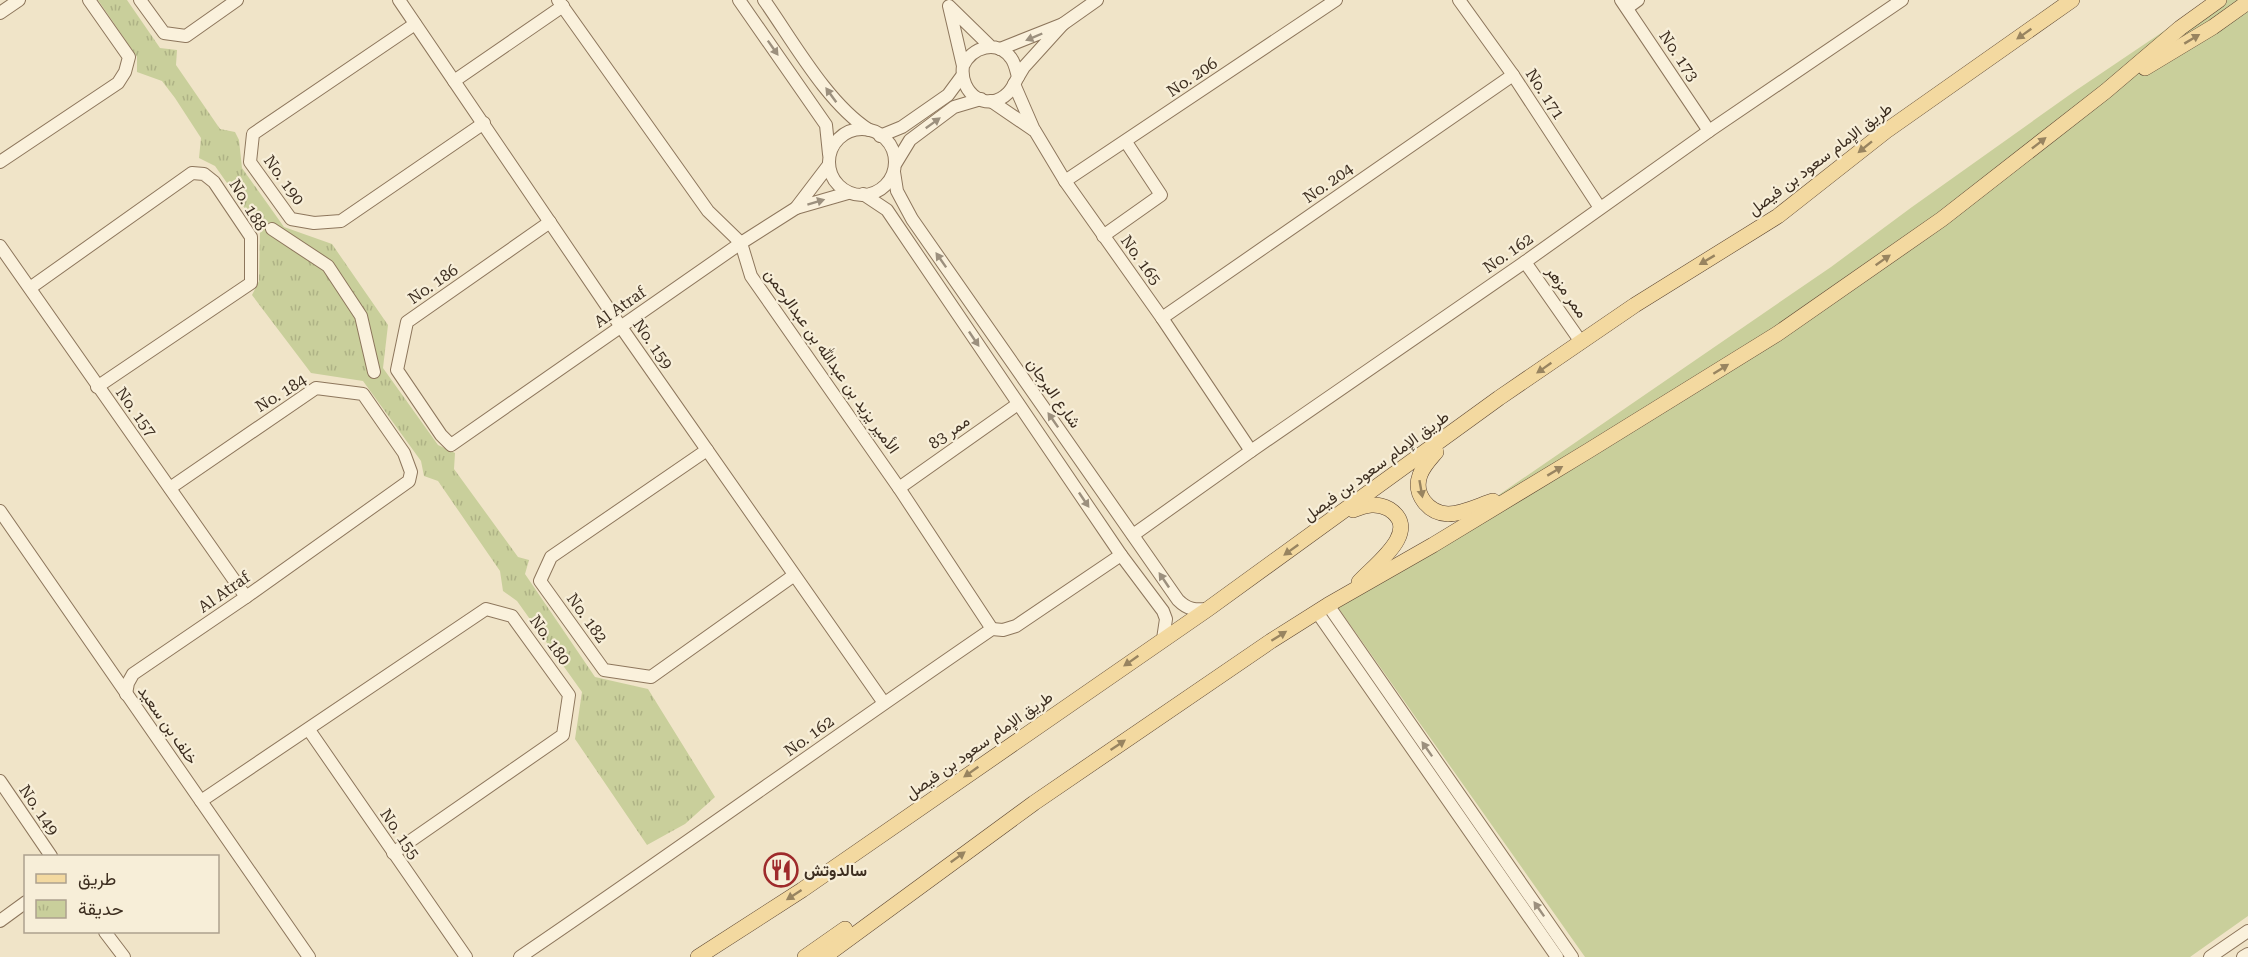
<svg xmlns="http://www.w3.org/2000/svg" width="2248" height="957" viewBox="0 0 2248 957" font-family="'Roboto Serif',Vazirmatn,serif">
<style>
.park{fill:url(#park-tufts)}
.pitch{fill:#c9cf9b}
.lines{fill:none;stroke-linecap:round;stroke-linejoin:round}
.minor-casing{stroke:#8d765c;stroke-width:14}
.major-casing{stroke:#5b4430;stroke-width:16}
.minor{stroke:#faf1dc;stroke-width:12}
.major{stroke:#f3d9a0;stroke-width:15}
.oneway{fill:#988460}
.oneway2{fill:#9c907e}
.labels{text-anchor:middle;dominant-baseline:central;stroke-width:4.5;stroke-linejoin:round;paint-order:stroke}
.street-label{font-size:16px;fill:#3d2e20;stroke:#f7eed8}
.poi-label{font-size:16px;font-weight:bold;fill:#3d2e20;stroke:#f7eed8;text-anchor:start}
</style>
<defs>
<pattern id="park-tufts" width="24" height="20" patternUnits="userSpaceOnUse" patternTransform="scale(1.5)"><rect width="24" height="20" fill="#c9cf9b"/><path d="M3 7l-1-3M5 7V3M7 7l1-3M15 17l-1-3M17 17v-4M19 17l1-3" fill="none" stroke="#aeb285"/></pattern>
</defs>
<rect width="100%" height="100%" fill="#f0e4c8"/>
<!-- park -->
<polygon class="park" points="98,0 127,0 160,48 177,50 176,65 220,129 235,132 239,140 242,168 284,227 332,244 388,325 383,368 438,445 455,453 454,469 518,557 529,560 525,574 595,677 648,689 715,797 685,824 647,845 575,739 582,692 517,601 503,591 500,571 438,481 424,476 421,461 363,381 311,373 252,295 259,281 260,230 215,166 199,158 201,138 175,98 162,81 137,72 137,57"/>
<!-- pitch -->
<polygon class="pitch" points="2210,0 2248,0 2248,916 2190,957 1585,957 1337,606 1831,267 1912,207 2075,91"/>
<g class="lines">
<defs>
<g id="minor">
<polyline points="140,0 164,33 186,36 237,0"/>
<polyline points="399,0 621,327 884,703"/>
<polyline points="558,0 708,211 741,243 751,276 899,488 992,629"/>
<polyline points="739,0 826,125 829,154"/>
<path d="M764,0C793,41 827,103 869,130"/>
<polyline points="1459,0 1513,75 1600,208"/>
<polyline points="1621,0 1709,131"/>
<polyline points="1627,8 1638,0"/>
<polyline points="0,13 19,0"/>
<polyline points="415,24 253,134 250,162 291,219 314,223 341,221 484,123"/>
<polyline points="1063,24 1097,0"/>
<polyline points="1000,49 1063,24 1024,67 1018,77"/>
<path d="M963,66C972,47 997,39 1011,58C1015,63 1016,70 1018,77C1015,82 1013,88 1008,93C987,114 959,93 963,66L949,6L991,47"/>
<polyline points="454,81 563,6"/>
<polyline points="1014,84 1034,130"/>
<polyline points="991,101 1035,131 1065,181 1162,318 1251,451"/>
<circle cx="862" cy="162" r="33"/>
<polyline points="880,136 902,127 948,95 962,76"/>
<polyline points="0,162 118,83 125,72 129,57 89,0"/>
<polyline points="896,163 910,140 954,107 981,99"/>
<polyline points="828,166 796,208 848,193"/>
<path d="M894,172L897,191L912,219L1178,600C1188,610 1195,610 1208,609"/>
<polyline points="1065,181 1336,0"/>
<polyline points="863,194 887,210 1121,555 1163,611 1166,619 1163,639"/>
<polyline points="550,222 407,322 397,370 441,435 451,445 741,243 796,208"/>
<polyline points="272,229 328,266 361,316 374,372"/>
<polyline points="1103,236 1161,195 1126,142"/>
<polyline points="0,246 246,597"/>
<polyline points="1525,262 1581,342"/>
<polyline points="30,288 192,173 204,174 214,182 251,237 251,283 97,387"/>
<polyline points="1162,318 1513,75"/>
<polyline points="707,450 551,557 540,581 604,670 651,677 793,576"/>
<polyline points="899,488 1018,404"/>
<polyline points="0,511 309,957"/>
<polyline points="1133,535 1251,451 1525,262 1709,131 1902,0"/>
<polyline points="1328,605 1572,957"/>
<polyline points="1317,612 1557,957"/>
<polyline points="126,694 128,683 133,674 246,597 409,481 411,472 404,453 363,394 316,388 170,488"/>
<polyline points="309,730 466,957"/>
<polyline points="0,781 51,856"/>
<polyline points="201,801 486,609 512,616 569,695 563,735 393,853"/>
<polyline points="0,921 26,902"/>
<polyline points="105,932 124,957"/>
<path d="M520,957C679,849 834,737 992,629L1003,630L1016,626L1121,555"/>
<polyline points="2210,957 2248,931"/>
<polyline points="2243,957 2248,954"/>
</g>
<g id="major">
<polyline points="2145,68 2213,27 2248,2"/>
<path d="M1436,452C1430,459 1423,466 1420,475C1413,494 1428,513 1448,514C1463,514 1480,505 1493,501"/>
<path d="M1353,510C1366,505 1376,502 1389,509C1423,531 1374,565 1359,582"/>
<polyline points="698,957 802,890 1208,609 1499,398 1635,305 1778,216 1886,131 2072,0"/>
<polyline points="805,957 845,929"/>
<polyline points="824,957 1034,803 1271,641 1328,605 1433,545 1588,451 1777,334 1942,219 2106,91 2180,28 2219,0"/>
</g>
</defs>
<!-- minor casing -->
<use href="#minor" class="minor-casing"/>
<!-- major casing -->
<use href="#major" class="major-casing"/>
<!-- minor -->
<use href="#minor" class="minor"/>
<!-- major -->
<use href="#major" class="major"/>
</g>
<!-- one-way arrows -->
<defs><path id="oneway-solid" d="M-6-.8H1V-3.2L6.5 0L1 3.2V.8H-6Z" transform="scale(1.5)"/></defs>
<g class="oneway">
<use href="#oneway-solid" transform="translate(2024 34) rotate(145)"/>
<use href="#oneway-solid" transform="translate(2192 39) rotate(-31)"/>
<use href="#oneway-solid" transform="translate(2039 143) rotate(-38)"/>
<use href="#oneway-solid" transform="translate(1865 147) rotate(141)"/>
<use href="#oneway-solid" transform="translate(1707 260) rotate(149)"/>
<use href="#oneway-solid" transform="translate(1883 260) rotate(-35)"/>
<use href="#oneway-solid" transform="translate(1544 368) rotate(145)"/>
<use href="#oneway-solid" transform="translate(1721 369) rotate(-32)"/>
<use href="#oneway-solid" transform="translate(1555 471) rotate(-31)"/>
<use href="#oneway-solid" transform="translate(1421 489) rotate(80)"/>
<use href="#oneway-solid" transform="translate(1291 550) rotate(144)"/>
<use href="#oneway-solid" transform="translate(1279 636) rotate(-32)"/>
<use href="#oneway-solid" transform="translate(1131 661) rotate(145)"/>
<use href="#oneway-solid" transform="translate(1118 745) rotate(-34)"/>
<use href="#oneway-solid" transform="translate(971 772) rotate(145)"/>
<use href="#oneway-solid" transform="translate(958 857) rotate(-36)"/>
<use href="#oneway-solid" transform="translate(794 895) rotate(147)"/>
</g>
<g class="oneway2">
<use href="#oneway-solid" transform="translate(1034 37) rotate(157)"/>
<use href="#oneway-solid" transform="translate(773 48) rotate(55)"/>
<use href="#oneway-solid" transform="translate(831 95) rotate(-126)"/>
<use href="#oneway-solid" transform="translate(933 123) rotate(-36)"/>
<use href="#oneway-solid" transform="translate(816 202) rotate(-17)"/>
<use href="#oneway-solid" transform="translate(941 260) rotate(-125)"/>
<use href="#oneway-solid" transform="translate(974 339) rotate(56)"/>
<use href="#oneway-solid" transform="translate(1053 420) rotate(-125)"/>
<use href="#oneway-solid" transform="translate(1084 500) rotate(56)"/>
<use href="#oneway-solid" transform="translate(1164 580) rotate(-124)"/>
<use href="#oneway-solid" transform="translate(1427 749) rotate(-125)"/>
<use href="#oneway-solid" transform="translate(1539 909) rotate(-125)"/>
</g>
<!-- icons -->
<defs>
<symbol id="restaurant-ring" viewBox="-11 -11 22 22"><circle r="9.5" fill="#f7eed8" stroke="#9e2a2b" stroke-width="1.5"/><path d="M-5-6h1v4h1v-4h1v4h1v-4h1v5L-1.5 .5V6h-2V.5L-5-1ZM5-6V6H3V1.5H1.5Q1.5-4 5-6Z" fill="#9e2a2b"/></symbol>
</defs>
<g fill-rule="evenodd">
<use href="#restaurant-ring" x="762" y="851" width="38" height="38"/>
</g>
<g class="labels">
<!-- street labels -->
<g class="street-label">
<text transform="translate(1679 56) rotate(56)">No. 173</text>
<text transform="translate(1192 77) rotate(-34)">No. 206</text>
<text transform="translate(1545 94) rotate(57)">No. 171</text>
<text transform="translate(1820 159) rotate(-37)">طريق الإمام سعود بن فيصل</text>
<text transform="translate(284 180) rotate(54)">No. 190</text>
<text transform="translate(1328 183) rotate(-35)">No. 204</text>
<text transform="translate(248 205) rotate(59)">No. 188</text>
<text transform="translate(1508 253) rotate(-35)">No. 162</text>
<text transform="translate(1141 260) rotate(54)">No. 165</text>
<text transform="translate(433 284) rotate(-35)">No. 186</text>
<text transform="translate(1567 292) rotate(55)">ممر مزهر</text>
<text transform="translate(620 307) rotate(-35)">Al Atraf</text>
<text transform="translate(653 344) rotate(55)">No. 159</text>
<text transform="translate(832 361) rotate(55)">الأمير يزيد بن عبدالله بن عبدالرحمن</text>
<text transform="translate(281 393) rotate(-32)">No. 184</text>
<text transform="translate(1054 393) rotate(55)">شارع البرجان</text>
<text transform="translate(136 412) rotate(54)">No. 157</text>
<text transform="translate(949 432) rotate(-35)">ممر 83</text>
<text transform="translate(1376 466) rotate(-36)">طريق الإمام سعود بن فيصل</text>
<text transform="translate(224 592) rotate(-35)">Al Atraf</text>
<text transform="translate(587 618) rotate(54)">No. 182</text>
<text transform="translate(550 640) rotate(54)">No. 180</text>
<text transform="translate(168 725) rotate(55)">خلف بن سعيد</text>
<text transform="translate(809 736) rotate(-36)">No. 162</text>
<text transform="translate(979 745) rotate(-35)">طريق الإمام سعود بن فيصل</text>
<text transform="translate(39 810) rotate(56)">No. 149</text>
<text transform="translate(400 834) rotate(56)">No. 155</text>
</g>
<!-- poi labels -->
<g class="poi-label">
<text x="804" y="870">سالدوتش</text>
</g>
</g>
<!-- legend -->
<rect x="24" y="855" width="195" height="78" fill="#f7eed8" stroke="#ada18e" stroke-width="1.5"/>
<rect x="36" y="874" width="30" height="9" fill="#f3d9a0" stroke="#ada18e" stroke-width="1.5"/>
<text x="78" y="885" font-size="18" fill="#3d2e20">طريق</text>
<rect x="36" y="900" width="30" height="18" fill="url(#park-tufts)" stroke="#ada18e" stroke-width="1.5"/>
<text x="78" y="915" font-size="18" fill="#3d2e20">حديقة</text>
</svg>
